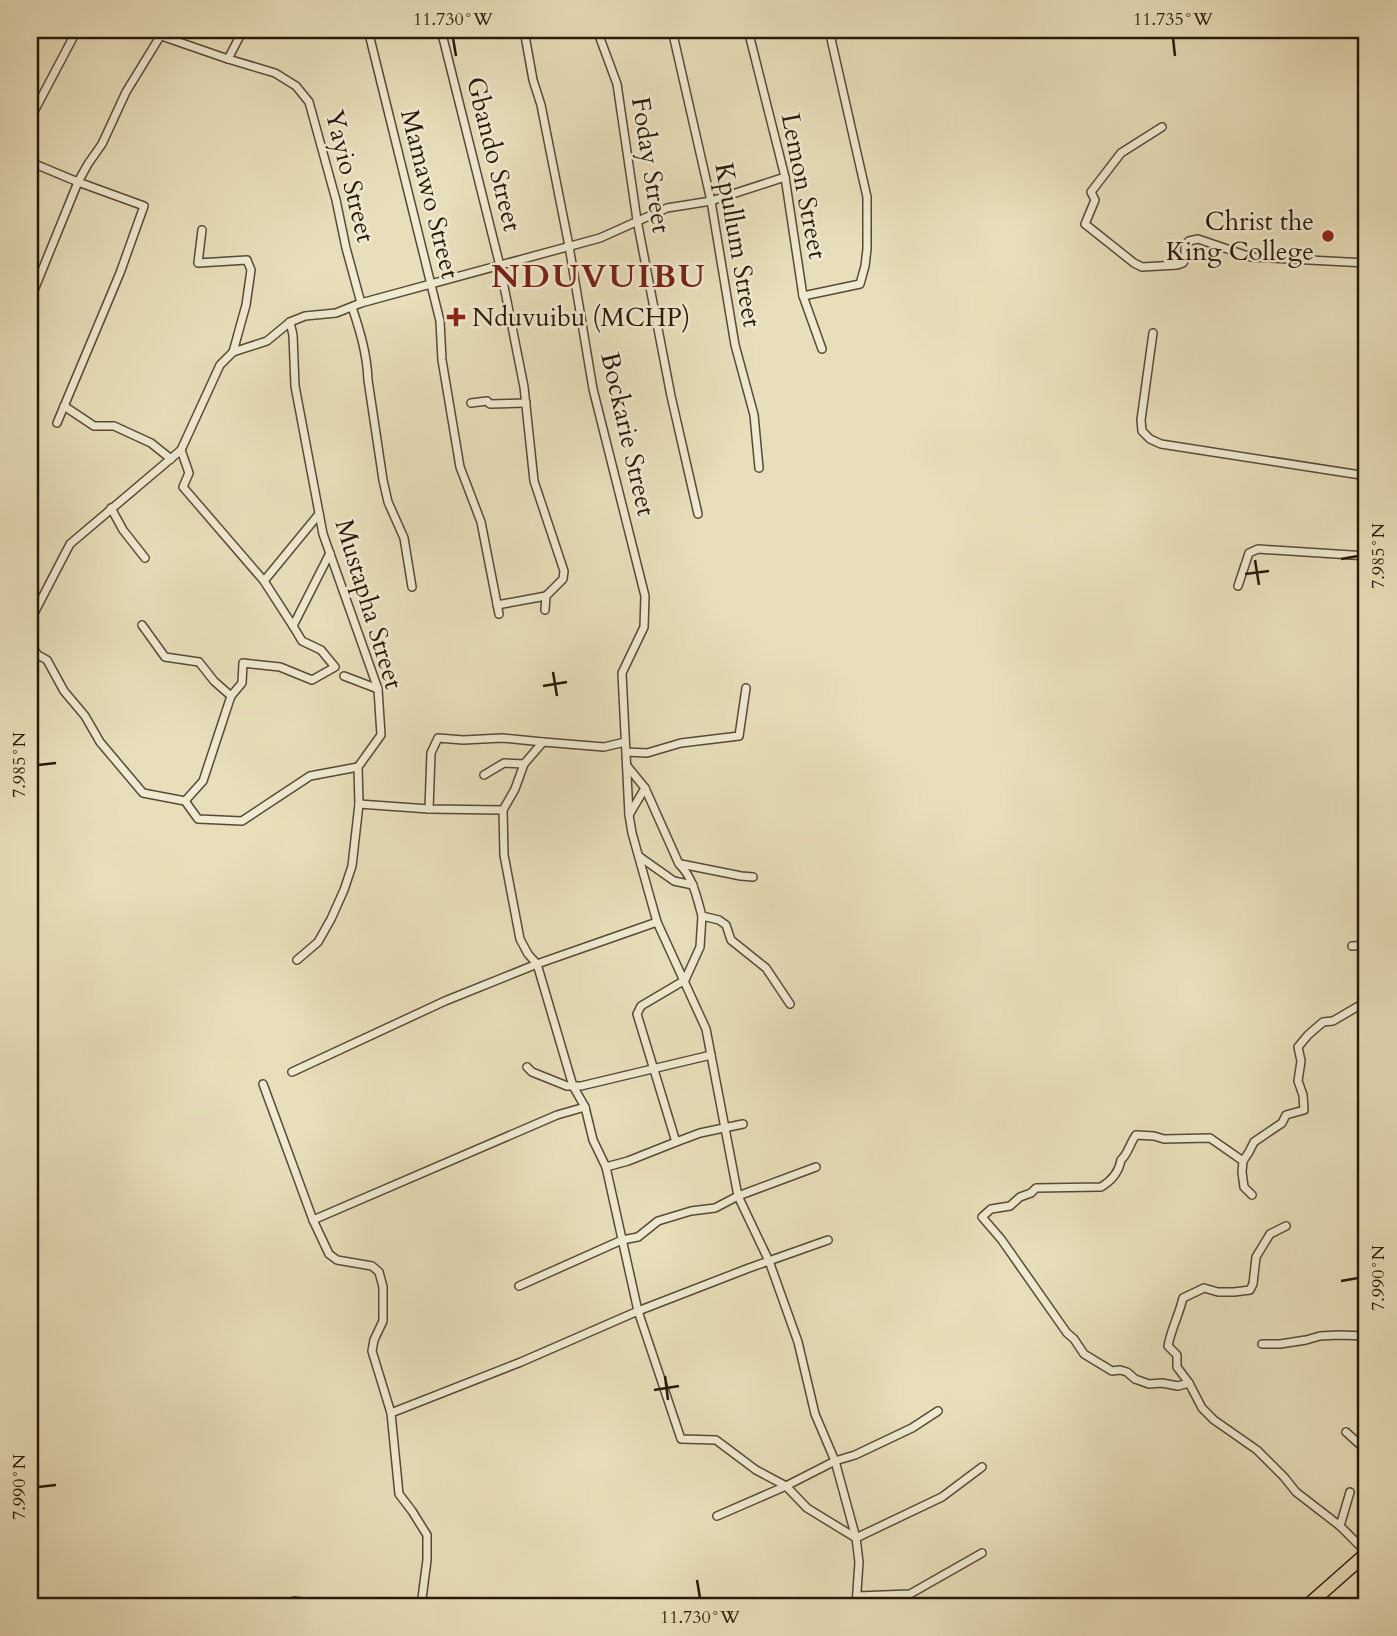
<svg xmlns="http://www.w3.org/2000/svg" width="1397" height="1636" viewBox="0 0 1397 1636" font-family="Cardo,serif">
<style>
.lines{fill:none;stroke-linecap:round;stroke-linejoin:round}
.street-casing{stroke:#574a35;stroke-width:10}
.primary-casing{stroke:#271909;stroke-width:15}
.street{stroke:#f0ead2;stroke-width:7}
.primary{stroke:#e8dfba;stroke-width:12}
.ticks{fill:none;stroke:#271909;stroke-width:2.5}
.poi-dot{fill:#8f2418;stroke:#f0ead2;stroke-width:2.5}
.labels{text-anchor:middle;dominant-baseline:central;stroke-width:5;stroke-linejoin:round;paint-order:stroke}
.street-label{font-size:26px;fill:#271909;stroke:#f0ead2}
.poi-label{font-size:26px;fill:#271909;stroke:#f0ead2;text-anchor:end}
.district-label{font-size:33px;font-weight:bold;letter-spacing:2px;fill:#7a1f14;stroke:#f0ead2}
.neatline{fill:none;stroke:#271909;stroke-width:2.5}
.ticks-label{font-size:18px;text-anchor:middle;fill:#271909}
</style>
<rect width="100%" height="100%" fill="#e8dfba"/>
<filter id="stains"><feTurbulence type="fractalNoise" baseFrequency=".00286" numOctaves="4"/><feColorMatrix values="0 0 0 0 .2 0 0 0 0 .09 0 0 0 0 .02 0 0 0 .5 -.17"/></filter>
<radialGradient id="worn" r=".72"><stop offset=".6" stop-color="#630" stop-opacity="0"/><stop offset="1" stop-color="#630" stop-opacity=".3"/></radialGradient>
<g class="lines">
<defs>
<g id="street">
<polyline points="144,30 228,59 275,73 296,86 309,102 336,200 346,248 361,303"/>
<polyline points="368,30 440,321 442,360 460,467 481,522 499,614"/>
<polyline points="441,30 500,266 524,387 534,481 564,571 563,579 546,596 545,610"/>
<polyline points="524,30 533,80 541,105 569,246 593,389 645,596 644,627 622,673 629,815 645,788"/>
<polyline points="597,30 617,84 637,220 671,396 698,514"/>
<polyline points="672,30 711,201 735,345 754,415 759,468"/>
<polyline points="748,30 785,177 803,296 822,349"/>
<polyline points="228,59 243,30"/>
<polyline points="30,119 77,30"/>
<polyline points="1162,127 1121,153 1091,192 1095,200 1085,224 1134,263 1142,267 1177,265 1183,263 1185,259 1185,245 1189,241 1198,239 1251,257 1367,263"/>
<polyline points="30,162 78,182 144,206 120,273 57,423"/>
<polyline points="202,230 198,263 247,260 251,270 246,305 233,352"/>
<polyline points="803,296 860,284 865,266 867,249 867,197 829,30"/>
<polyline points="30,300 78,182 88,164 102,144 126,92 164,30"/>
<path d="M352,307C360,331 367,354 368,380L383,480L388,502L404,538L412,587"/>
<polyline points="290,322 293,335 295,386 323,534 378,689 381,735 358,767 359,804 352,866 344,890 331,919 318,942 297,960"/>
<polyline points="1153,333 1141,420 1142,431 1150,439 1161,444 1367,476"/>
<polyline points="471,403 487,401 490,404 526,403"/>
<polyline points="64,406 94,426 114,426 151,443 171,459"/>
<polyline points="181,450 189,473 183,487 264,581 293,626"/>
<polyline points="111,508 123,530 145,558"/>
<polyline points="264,581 319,514"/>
<polyline points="1238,586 1249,553 1258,549 1367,556"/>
<polyline points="497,605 546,596"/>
<polyline points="30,621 70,544 181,450 220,365 233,352 267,341 290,322 305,316 336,313 361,303 600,238 667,208 711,201 785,177"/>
<polyline points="142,625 165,657 199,662 214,681 231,696"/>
<polyline points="30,645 38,655 47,660 64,691 85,716 100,742 143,793 185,801 198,819 242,821 310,776 358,767"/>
<polyline points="344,676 378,689"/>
<polyline points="626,752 647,753 681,743 739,736 746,688"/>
<path d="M627,766L645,788L679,864C693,877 697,898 702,916L719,920L726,925L731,940L766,968L790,1004"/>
<polyline points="484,775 504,763 524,764"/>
<polyline points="185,801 203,781 231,696 242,683 243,663 280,667 312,680 335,667 321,650 302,641 293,626 330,553"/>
<polyline points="359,804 429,809 503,810"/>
<polyline points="429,809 431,753 438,738 463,740 502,738 543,742"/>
<polyline points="629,815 632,833 657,922 706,1029 738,1196 769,1261 798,1342 815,1414 835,1461 856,1538 859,1562 856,1606"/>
<polyline points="640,857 674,881 693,885"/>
<polyline points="681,864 741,876 753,877"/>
<polyline points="702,916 700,947 685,980 641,1006 637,1014 676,1142 700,1133 743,1124"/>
<polyline points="1352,946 1367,945"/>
<polyline points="527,1067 532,1072 567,1086 581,1086 711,1055"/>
<polyline points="292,1072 445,1001 537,964 528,954 520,939 504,855 503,810 515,789 524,764 543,742 604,747 625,742"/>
<polyline points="263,1084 313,1220 329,1254 337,1260 372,1266 379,1272 383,1287 383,1321 374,1340 372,1351 391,1413 399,1494 412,1511 427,1535 427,1560 421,1606"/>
<polyline points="585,1107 573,1086 537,964 657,922"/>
<path d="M1243,1161L1210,1138L1164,1139L1154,1136L1136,1135C1130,1143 1128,1154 1121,1160C1119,1172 1111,1181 1101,1187L1036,1188L1031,1193L1020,1197L1010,1206L991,1209L982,1217L1001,1239L1067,1333L1074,1339L1084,1354L1112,1371L1120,1370L1127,1372L1135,1379L1149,1384L1162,1383L1178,1386L1189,1383L1202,1408L1214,1420L1257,1450L1284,1477L1296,1492L1340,1526L1367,1553"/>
<polyline points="606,1167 638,1311 681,1439 716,1440 756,1470 786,1486 807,1508 856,1538 942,1497 982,1467"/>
<polyline points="1252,1195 1244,1187 1242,1172 1243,1161 1249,1152 1254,1142 1282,1123 1286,1115 1304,1110 1303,1095 1298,1081 1301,1061 1298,1047 1308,1035 1323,1022 1333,1021 1362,1004"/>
<polyline points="313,1220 557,1115 585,1107 593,1140 606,1167 628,1161 676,1142"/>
<polyline points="519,1286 622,1240 638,1237 658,1221 691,1211 715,1208 738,1196 816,1167"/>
<polyline points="1262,1344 1280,1344 1306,1340 1320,1336 1339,1335 1367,1336"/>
<path d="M1189,1383L1177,1367V1355L1168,1346C1171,1329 1179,1315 1183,1298L1204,1288L1218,1292H1234L1250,1290L1253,1284L1256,1257L1270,1234L1286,1226"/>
<polyline points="391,1413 521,1362 638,1311 749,1268 828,1240"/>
<polyline points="1346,1432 1367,1451"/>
<polyline points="717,1516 786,1486 835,1461 855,1455 912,1428 938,1411"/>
<polyline points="1340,1526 1350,1492"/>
<polyline points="857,1596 910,1594 982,1553"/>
<polyline points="283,1606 294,1601 330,1606"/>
</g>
<polyline id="primary" points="1307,1606 1367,1553"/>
</defs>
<!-- street casing -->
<use href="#street" class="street-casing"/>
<!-- primary casing -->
<use href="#primary" class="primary-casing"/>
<!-- street -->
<use href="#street" class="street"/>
<!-- primary -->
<use href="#primary" class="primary"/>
</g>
<!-- ticks -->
<path class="ticks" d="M453,38L456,56M1173,38L1175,56M1341,559L1358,556M1255,560L1259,585M1245,574L1269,571M553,672L557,696M543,686L567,682M38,765L56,763M1341,1281L1358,1278M665,1376L668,1400M654,1390L679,1386M38,1487L56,1485M697,1580L700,1598"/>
<!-- markers -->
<g class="poi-dot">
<circle cx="1328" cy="236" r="7"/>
<path d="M452.5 306.5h7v7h7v7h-7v7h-7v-7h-7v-7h7z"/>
</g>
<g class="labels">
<!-- street labels -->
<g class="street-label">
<text transform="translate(494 154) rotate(76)">Gbando Street</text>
<text transform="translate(651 165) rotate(81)">Foday Street</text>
<text transform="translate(350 176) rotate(76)">Yayio Street</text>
<text transform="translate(804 186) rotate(79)">Lemon Street</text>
<text transform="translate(430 194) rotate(76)">Mamawo Street</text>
<text transform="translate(738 245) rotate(80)">Kpullum Street</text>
<text transform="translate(628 434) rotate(77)">Bockarie Street</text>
<text transform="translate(369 604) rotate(73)">Mustapha Street</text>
</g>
<!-- poi labels -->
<g class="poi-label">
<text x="1314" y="221">Christ the<tspan x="1314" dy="30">King College</tspan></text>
<text x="472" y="317" text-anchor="start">Nduvuibu (MCHP)</text>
</g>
<!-- district labels -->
<g class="district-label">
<text x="599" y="276">NDUVUIBU</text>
</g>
</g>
<!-- margin -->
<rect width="1397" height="1636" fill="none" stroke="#e8dfba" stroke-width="77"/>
<rect x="38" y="38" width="1320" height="1560" class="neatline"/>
<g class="ticks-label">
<text x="453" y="25">11.730°W</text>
<text x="1173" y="25">11.735°W</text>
<text transform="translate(1378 556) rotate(-90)" y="6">7.985°N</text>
<text transform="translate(19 765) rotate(-90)" y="6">7.985°N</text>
<text transform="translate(1378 1278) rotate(-90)" y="6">7.990°N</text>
<text transform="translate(19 1487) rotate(-90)" y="6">7.990°N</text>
<text x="700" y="1623">11.730°W</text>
</g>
<rect width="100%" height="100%" filter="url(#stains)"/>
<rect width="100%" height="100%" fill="url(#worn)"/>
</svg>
